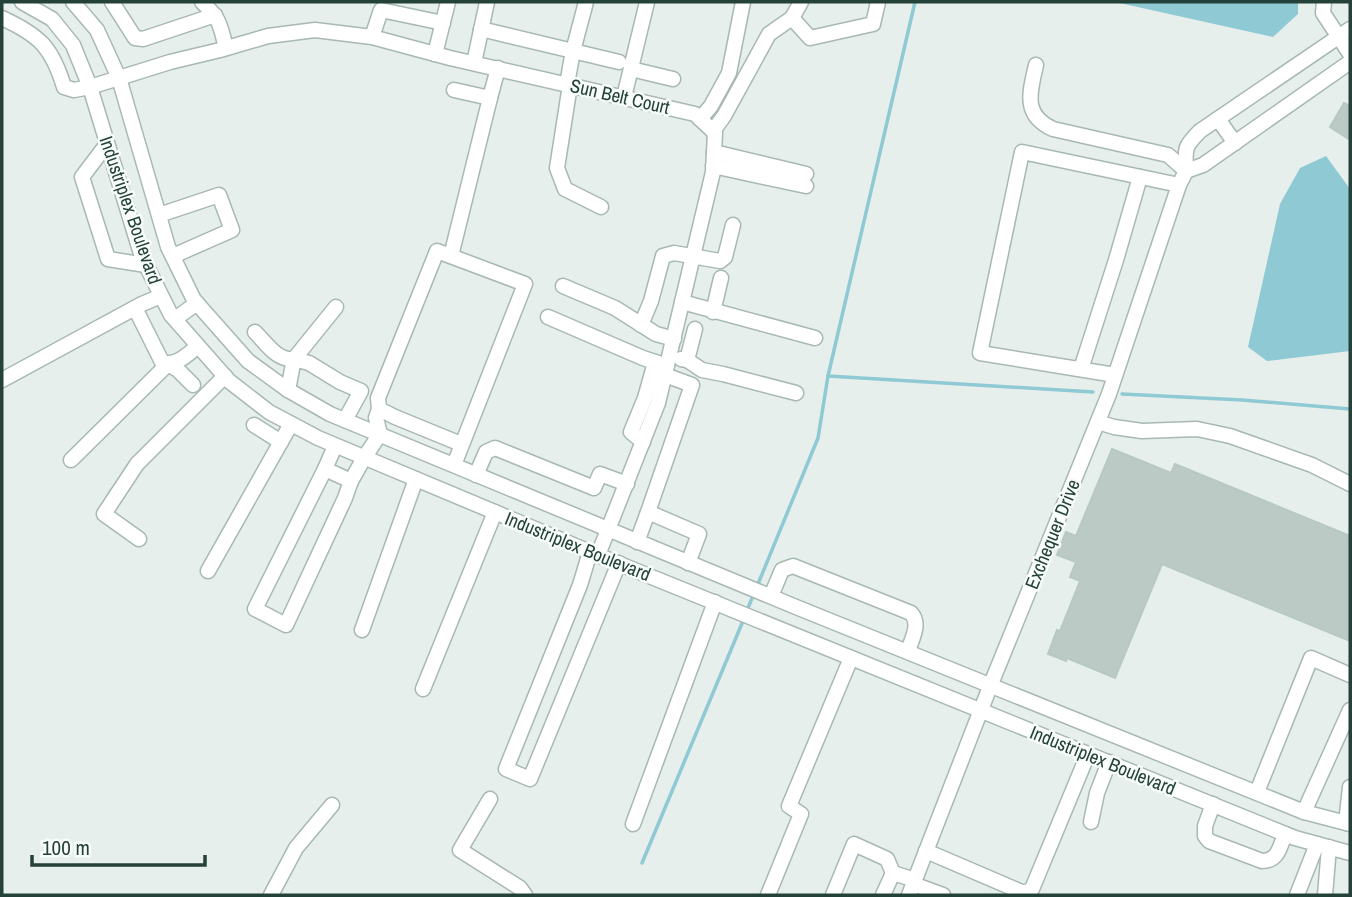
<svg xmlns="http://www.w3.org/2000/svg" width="1352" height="897" viewBox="0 0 1352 897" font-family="'Archivo Narrow',sans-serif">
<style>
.water{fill:#8ec9d4}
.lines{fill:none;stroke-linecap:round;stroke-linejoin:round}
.stream{stroke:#8ec9d4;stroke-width:3.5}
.building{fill:#bbcac4;stroke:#b8c9c2;stroke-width:2}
.minor-casing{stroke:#a8b8b2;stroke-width:17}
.minor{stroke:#fff;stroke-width:14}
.labels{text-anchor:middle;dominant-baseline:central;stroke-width:5;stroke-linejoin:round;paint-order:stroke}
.street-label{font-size:19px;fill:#24423a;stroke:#f7fbf9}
</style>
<rect width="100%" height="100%" fill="#e6efeb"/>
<!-- water -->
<g class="water">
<polygon points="1115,2 1298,2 1298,14 1273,37"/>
<polygon points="1326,156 1350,189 1350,351 1267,361 1248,347 1280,204 1300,168"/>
</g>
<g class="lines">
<!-- stream -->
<g class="stream">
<polyline points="915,2 828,376 1093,392"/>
<polyline points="1122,394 1242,400 1350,409"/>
<polyline points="758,584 818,438 828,376"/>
<polyline points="748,608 753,596"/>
<polyline points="642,863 743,621"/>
</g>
</g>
<!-- building -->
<g class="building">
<polygon points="1344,103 1350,106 1350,140 1330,127"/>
<polygon points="1112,449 1171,473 1175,464 1350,536 1350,641 1162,564 1115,678 1067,658 1066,661 1048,654 1057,630 1060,631 1080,581 1070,577 1076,562 1057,555 1066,532 1076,536"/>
</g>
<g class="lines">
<defs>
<g id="minor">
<polyline points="22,2 52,19 73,45 90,87 142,257 171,315 229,381 269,412 318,438 590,552 1295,838 1350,853"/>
<polyline points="73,2 97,30 119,78 168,247 194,300 248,361 288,390 330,414 796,607 1304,812 1350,824"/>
<polyline points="112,2 135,38 143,39 215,15"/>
<path d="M202,2C220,19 220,24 226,48"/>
<polyline points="1324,2 1323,13 1350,54"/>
<path d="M2,18C39,35 52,47 64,87L74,90L90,87L170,62L220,50L268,36L315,30L372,37L450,58L695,114L715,133L713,172L658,403L598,555"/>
<polyline points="792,18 810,38 873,24 878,2"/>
<polyline points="481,29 573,51 586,2"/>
<polyline points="372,37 381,10 443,23"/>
<polyline points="435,54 448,2"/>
<polyline points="474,63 487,2"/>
<path d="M1036,65C1030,92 1022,115 1053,129L1168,155L1186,171"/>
<polyline points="631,69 673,79"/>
<polyline points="567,84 573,51 619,62"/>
<polyline points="570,85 557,168 565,189 601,207"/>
<polyline points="454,90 490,98 498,68"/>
<polyline points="624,97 647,2"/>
<polyline points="700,119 711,106 729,73 743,2"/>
<polyline points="1218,119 1235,143"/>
<polyline points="713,131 724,116 769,34 792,18 801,2"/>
<polyline points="107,144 82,177 108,259 146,265"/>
<polyline points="714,152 806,174"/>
<polyline points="713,166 806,186"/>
<path d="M1186,171C1185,148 1184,147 1200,131L1350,29"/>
<polyline points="1186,171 1203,165 1350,62"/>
<polyline points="159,215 219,195 232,230 173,256"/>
<polyline points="451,256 490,98"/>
<polyline points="563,286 615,308 656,334 674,339"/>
<polyline points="682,302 815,338"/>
<polyline points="336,307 294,359 309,363 340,382 361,391 345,420"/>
<path d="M135,308L162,362C176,367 188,354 198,346"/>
<polyline points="713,312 721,278"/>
<polyline points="548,317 643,358 667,366"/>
<polyline points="175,319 197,303"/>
<polyline points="641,325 651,301 663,256 674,253 720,261 725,257 733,225"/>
<path d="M255,332C266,343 277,361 294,359L288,390"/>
<polyline points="681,359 687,360 695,329"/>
<polyline points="687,360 702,370 723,374 796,393"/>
<polyline points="1081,369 1116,260 1140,177"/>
<polyline points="1115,375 980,353 1022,152 1179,185"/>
<polyline points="2,380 142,304 161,296"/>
<polyline points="379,409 395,417 461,444"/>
<polyline points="1098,422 1114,427 1142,431 1197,429 1230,436 1312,465 1350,484"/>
<polyline points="254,425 281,442"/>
<polyline points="643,442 631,432 645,398 655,362"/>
<polyline points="335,446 325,469 351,481 364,458 380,434 376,418 379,409 378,398 437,251 525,284 454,465"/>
<polyline points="71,460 168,364 178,370 193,385"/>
<polyline points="325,469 255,609 286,625 345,498 351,481"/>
<polyline points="476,475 486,452 495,448 594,488 600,474 627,484"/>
<polyline points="648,512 692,385 665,375"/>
<polyline points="139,539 104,514 137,464 225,376"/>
<polyline points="637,542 648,512 699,534 688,563"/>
<polyline points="590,552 580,585 506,769 530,779 619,563"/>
<polyline points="208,571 291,424"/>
<path d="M771,596L782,570L793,566L911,613C921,624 912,638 908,651"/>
<polyline points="362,630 416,479"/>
<polyline points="423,689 495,512"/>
<polyline points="1257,792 1311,658 1350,675"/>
<polyline points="490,799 460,850 520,888 525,895"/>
<path d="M1213,804L1205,826V836L1209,841L1262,861C1278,861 1280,847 1285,834"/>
<polyline points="1304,812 1350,710"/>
<polyline points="1091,822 1097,793 1109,762"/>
<polyline points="1346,823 1350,787"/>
<polyline points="633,824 715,602"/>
<polyline points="926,851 1024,893 1032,889 1088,754"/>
<polyline points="913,884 943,895"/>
<polyline points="271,895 296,848 332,805"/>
<polyline points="768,895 801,814 789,806 851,658"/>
<polyline points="833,895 854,844 887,859 893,873"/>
<polyline points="883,895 893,873 915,880"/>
<polyline points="909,895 991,684 1109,394 1179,185 1186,171"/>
<polyline points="1297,895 1317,844"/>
<polyline points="1325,895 1329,847"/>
</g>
</defs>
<!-- minor casing -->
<use href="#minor" class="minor-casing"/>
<!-- minor -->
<use href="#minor" class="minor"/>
</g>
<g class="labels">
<!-- street labels -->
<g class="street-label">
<text transform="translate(620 96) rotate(13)">Sun Belt Court</text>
<text transform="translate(131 210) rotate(71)">Industriplex Boulevard</text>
<text transform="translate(1052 534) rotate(-68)">Exchequer Drive</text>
<text transform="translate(578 546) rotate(22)">Industriplex Boulevard</text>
<text transform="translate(1103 760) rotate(22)">Industriplex Boulevard</text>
</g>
</g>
<!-- border -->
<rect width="1352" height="897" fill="none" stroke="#24423a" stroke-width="7"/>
<!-- scale -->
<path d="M32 855v10h173v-10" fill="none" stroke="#24423a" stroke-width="3.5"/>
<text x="42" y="855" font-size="21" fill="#24423a" stroke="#f7fbf9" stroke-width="5" paint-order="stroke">100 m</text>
</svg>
